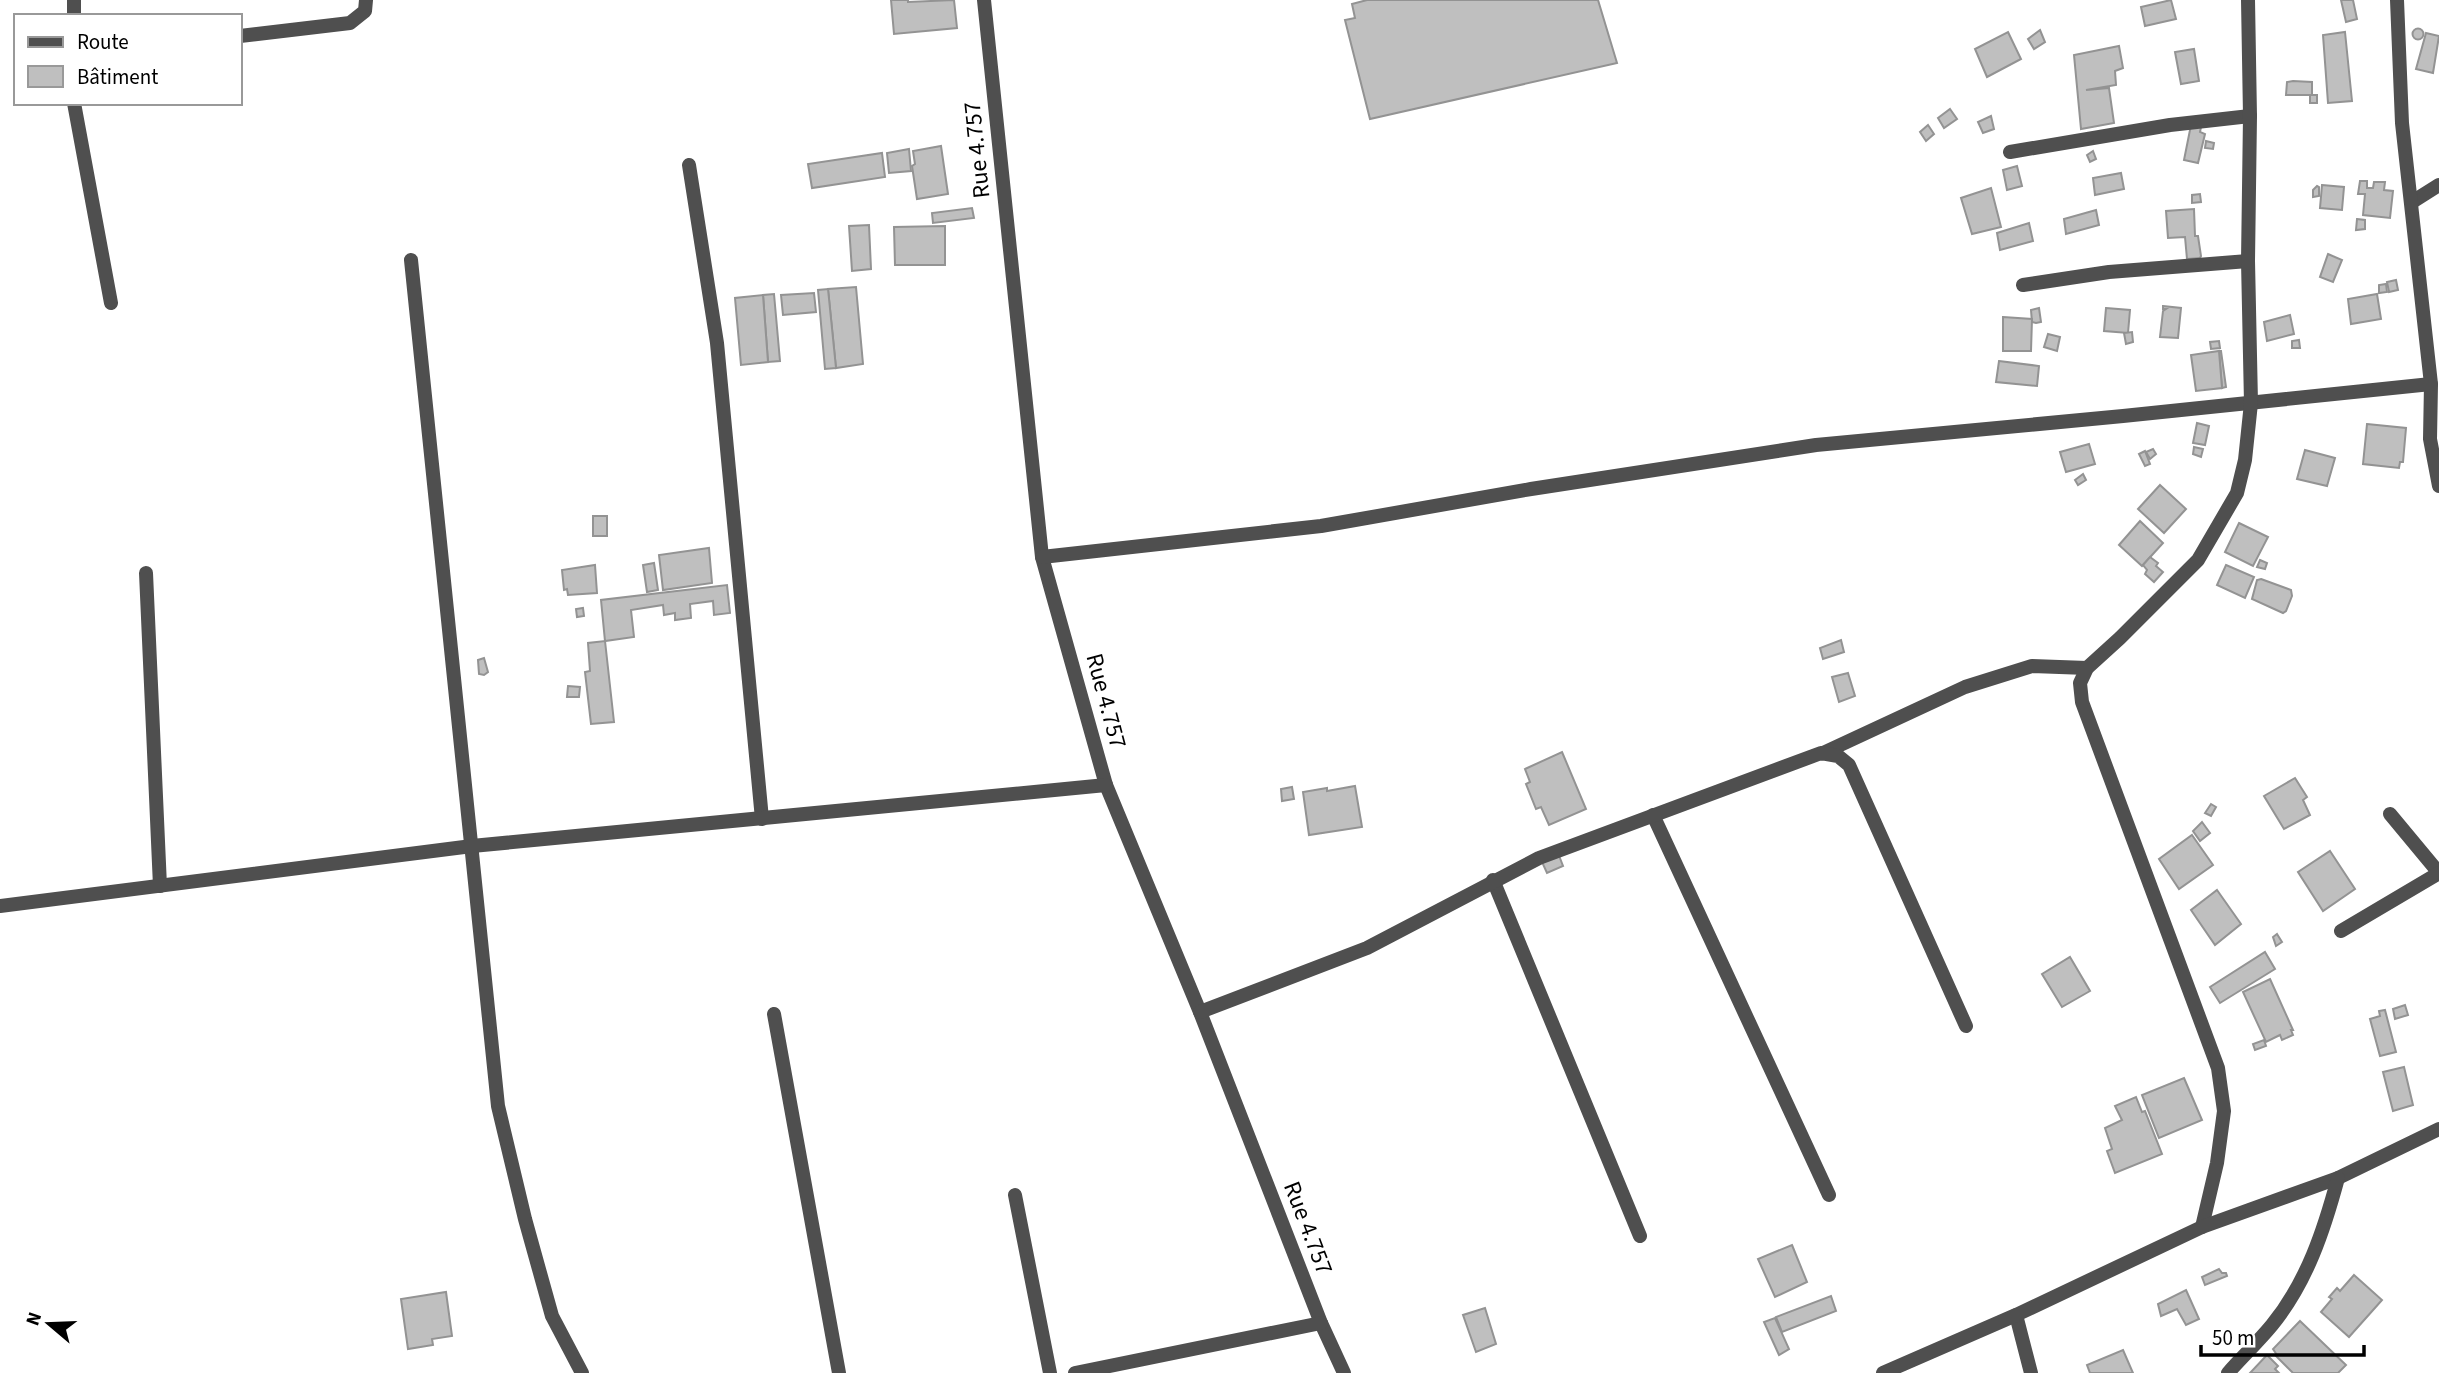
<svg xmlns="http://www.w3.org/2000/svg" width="2439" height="1373" viewBox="0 0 2439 1373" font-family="'Source Sans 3',sans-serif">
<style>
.building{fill:#bfbfbf;stroke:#939393;stroke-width:2}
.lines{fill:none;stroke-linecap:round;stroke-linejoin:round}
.street{stroke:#4f4f4f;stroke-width:14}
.labels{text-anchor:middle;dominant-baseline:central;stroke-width:7;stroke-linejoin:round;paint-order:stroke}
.street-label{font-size:24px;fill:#000;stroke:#fff}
</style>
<rect width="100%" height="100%" fill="#fff"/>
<!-- building -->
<g class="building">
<polygon points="891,0 908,0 908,2 954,0 957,28 894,34"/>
<polygon points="1367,0 1598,0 1617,63 1370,119 1345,20 1355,18 1352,4"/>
<polygon points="2171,0 2176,19 2145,26 2141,7"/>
<polygon points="2341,0 2353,0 2357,19 2346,22"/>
<circle cx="2418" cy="34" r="5.5"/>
<polygon points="2040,30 2045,42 2034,49 2028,39"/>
<polygon points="2008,32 2021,59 1987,77 1975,49"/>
<polygon points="2345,32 2352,101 2328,103 2323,35"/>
<polygon points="2426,33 2439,36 2433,73 2416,69"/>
<polygon points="2119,46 2123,68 2115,71 2116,85 2086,90 2109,88 2114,123 2081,129 2074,55"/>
<polygon points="2194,49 2199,81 2181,84 2175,52"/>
<polygon points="2293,81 2312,82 2312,95 2286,95 2287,82"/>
<rect x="2310" y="95" width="7" height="8"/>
<polygon points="1950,109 1957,119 1944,128 1938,118"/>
<polygon points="1991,116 1994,129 1983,133 1978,122"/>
<polygon points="1928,125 1934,134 1926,141 1920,132"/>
<polygon points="2191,125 2201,127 2200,132 2205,134 2198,163 2184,160"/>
<polygon points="2206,141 2214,143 2213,149 2205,148"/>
<polygon points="941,146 948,194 917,199 912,166 915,164 913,151"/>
<polygon points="909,149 911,171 889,173 887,153"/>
<polygon points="2093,151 2096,159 2090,162 2087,155"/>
<polygon points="882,153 885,177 812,188 808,164"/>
<polygon points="2017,166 2022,186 2007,190 2003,170"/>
<polygon points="2121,173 2124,189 2095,195 2093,178"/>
<polygon points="2360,181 2367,181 2367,188 2373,188 2374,182 2385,182 2384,190 2393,191 2390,218 2363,215 2365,194 2358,194"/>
<polygon points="2322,185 2344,187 2342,210 2320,208"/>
<polygon points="2317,186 2319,187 2319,196 2313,197 2313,190"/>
<polygon points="1991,188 2001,227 1972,234 1961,198"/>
<polygon points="2200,194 2201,202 2192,203 2192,195"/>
<polygon points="972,208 974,218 933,223 932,213"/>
<polygon points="2194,209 2195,236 2198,236 2201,256 2200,258 2187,259 2185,237 2168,238 2166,211"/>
<polygon points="2096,210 2099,225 2066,234 2064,219"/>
<polygon points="2357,219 2365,220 2365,229 2356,230"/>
<polygon points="2029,223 2033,241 2000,250 1997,233"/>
<polygon points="869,225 871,269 852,271 849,226"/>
<polygon points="945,226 945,265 895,265 894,227"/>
<polygon points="2328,254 2342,260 2333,282 2320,277"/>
<polygon points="2396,280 2398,290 2389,292 2387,282"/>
<polygon points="2386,284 2387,292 2379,293 2379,285"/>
<polygon points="856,287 863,364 836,368 828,289"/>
<polygon points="828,289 836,368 825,369 818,290"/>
<polygon points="814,293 816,312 783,315 781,295"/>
<polygon points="774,294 780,361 768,362 763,295"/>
<polygon points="2377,294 2381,319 2351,324 2348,299"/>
<polygon points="763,295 768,362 741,365 735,298"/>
<polygon points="2163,306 2181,308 2178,338 2160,337 2163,311 2166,309 2163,309"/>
<polygon points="2039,308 2041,322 2036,323 2032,322 2031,310"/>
<polygon points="2106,308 2130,310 2128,333 2104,331"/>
<polygon points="2290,315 2294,334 2267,341 2264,322"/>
<polygon points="2003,317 2032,319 2031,351 2003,351"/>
<polygon points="2132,332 2133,342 2126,344 2124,333"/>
<polygon points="2048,334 2060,337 2057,351 2044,347"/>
<polygon points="2299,340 2300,348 2292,348 2292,341"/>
<polygon points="2219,341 2220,348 2211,349 2210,342"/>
<polygon points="2219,351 2221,351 2226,387 2222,388"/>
<polygon points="2219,351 2222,388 2196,391 2191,355"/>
<polygon points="1999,361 2039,366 2037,386 1996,382"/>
<polygon points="2197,423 2209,426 2205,445 2193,443"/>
<polygon points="2367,424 2406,428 2403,462 2400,462 2399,468 2363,464"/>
<polygon points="2089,444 2095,464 2066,472 2060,452"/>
<polygon points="2194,447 2203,449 2201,457 2193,454"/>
<polygon points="2153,449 2156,454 2150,459 2146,452"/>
<polygon points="2305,450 2335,458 2327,486 2297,479"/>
<polygon points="2145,451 2150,464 2145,466 2139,454"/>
<polygon points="2083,474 2086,480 2078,485 2075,480"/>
<polygon points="2160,485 2186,509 2164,533 2138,509"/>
<rect x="593" y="516" width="14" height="20"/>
<polygon points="2140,521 2163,543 2142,566 2119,545"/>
<polygon points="2239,523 2268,537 2253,566 2225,552"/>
<polygon points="709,548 712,583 663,590 659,555"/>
<polygon points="2150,557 2158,563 2156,566 2163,572 2154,582 2145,574 2147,570 2143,565"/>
<polygon points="2260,560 2267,563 2265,569 2257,567"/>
<polygon points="654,563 658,590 647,592 643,565"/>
<polygon points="595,565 597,593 568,595 567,589 564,590 562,570"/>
<polygon points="2226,565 2254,577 2245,598 2217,585"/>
<polygon points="2261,579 2291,590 2292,596 2286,611 2283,613 2252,599 2257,580"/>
<polygon points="727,585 730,613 714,615 713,601 690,604 691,618 675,620 675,613 664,615 663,605 631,610 634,637 605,641 601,600"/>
<polygon points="583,608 584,616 577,617 576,609"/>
<polygon points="1841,640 1844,652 1823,659 1820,648"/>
<polygon points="605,641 614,722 591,724 585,672 590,671 588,643"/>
<polygon points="484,658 488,672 484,675 479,674 478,660"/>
<polygon points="1848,673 1855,696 1839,702 1832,677"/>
<polygon points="568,686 580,687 579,697 567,697"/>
<polygon points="1562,752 1586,809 1549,825 1541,807 1536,809 1526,784 1530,782 1525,769"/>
<polygon points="2295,778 2307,797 2303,800 2310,815 2284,829 2264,796"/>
<polygon points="1355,786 1362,827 1309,835 1303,792 1327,788 1327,791"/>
<polygon points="1292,787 1294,799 1282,801 1281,789"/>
<polygon points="2211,804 2216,807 2211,816 2205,813"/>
<polygon points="2202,822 2210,833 2200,841 2193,831"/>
<polygon points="2192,835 2213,865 2179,889 2159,859"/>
<polygon points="2330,851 2355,889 2323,911 2298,872"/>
<polygon points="1558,853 1563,866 1547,873 1542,862"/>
<polygon points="2217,890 2241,924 2215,945 2191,910"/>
<polygon points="2277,934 2282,942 2276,946 2273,937"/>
<polygon points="2265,952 2275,969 2220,1003 2210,987"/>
<polygon points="2070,957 2090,991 2062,1007 2042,974"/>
<polygon points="2270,979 2293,1030 2291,1030 2293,1035 2282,1040 2280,1035 2266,1042 2243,992"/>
<polygon points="2405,1005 2408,1015 2395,1019 2393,1009"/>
<polygon points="2385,1010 2396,1052 2380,1056 2370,1019 2380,1016 2379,1011"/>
<polygon points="2264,1040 2266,1046 2255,1050 2253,1044"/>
<polygon points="2404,1067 2413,1105 2393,1111 2383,1072"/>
<polygon points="2184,1078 2202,1120 2159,1138 2142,1095"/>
<polygon points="2136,1097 2142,1112 2145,1111 2162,1154 2115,1173 2107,1151 2112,1149 2105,1128 2122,1120 2115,1106"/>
<polygon points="1792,1245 1807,1282 1775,1297 1758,1259"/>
<polygon points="2219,1269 2222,1273 2226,1273 2227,1276 2205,1285 2202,1277"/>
<polygon points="2354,1275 2382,1300 2349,1337 2321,1312 2332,1299 2329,1297 2337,1288 2340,1291"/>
<polygon points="2186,1290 2199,1319 2186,1325 2177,1309 2161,1316 2158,1304"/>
<polygon points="446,1292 452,1336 432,1339 433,1345 408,1349 401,1299"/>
<polygon points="1831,1296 1836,1311 1782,1332 1776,1317"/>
<polygon points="1485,1308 1496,1344 1476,1352 1463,1315"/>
<polygon points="1775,1318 1789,1349 1779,1355 1764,1322"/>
<polygon points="2300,1321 2346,1365 2338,1373 2293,1373 2276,1356 2277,1355 2273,1349"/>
<polygon points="2123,1350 2133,1373 2090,1373 2087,1365"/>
<polygon points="2267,1355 2278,1366 2275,1369 2279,1373 2250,1373"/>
</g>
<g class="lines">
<!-- street -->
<g class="street">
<polyline points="984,0 1042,557 1106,785 1200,1012 1321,1323 1344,1373"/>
<polyline points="74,16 74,0"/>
<polyline points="240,36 350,23 365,11 366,0"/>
<polyline points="74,103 111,303"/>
<polyline points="2010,152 2170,125 2250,116"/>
<polyline points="689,165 717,343 762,819"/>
<polyline points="2412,202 2439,185"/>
<polyline points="411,260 498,1106 525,1219 552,1316 582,1373"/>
<polyline points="2023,285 2109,272 2248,261"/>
<polyline points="2431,384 2430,439 2439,486"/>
<polyline points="1042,557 1321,526 1531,489 1816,445 2123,416 2431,384 2402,123 2397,0"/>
<polyline points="146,573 160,886"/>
<polyline points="1823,753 1965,687 2032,666 2087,668"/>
<polyline points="2390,814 2439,873"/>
<polyline points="1653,815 1829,1195"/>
<polyline points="1493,880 1640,1236"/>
<polyline points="0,906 472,846 1106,785"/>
<polyline points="2341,931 2439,873"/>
<polyline points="1200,1012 1367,948 1539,858 1821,753 1838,756 1849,765 1966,1026"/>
<polyline points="774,1014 839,1373"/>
<polyline points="1015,1195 1050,1373"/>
<polyline points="2202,1227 2217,1163 2224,1111 2218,1068 2082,702 2080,683 2087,668 2120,638 2198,560 2237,493 2245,460 2251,403 2248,261 2250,116 2248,0"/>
<polyline points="2016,1315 2031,1373"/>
<polyline points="1075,1373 1321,1323"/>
<polyline points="1883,1373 2016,1315 2202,1227 2338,1178 2439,1129"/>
<path d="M2228,1373C2242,1357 2258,1342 2272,1325C2307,1282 2324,1230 2338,1178"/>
</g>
</g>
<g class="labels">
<!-- street labels -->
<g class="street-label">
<text transform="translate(977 150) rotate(-96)">Rue 4.757</text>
<text transform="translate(1106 701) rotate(75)">Rue 4.757</text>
<text transform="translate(1308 1228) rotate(69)">Rue 4.757</text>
</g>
</g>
<!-- legend -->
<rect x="14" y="14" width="228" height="91" fill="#ffffff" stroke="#999999" stroke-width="2"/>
<rect x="28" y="37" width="35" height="10" fill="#4f4f4f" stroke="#999999" stroke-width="2"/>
<text x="77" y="49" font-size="21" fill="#000000">Route</text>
<rect x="28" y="66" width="35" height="21" fill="#bfbfbf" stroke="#999999" stroke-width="2"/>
<text x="77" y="84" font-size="21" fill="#000000">Bâtiment</text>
<!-- north arrow -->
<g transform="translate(49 1324) rotate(289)" stroke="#ffffff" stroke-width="5" paint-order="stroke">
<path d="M0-5L12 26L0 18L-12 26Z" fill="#000000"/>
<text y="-10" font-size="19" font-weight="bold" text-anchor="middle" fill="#000000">N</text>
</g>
<!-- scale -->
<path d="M2201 1345v10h163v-10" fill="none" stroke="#000000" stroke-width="3.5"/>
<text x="2212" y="1345" font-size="21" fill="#000000" stroke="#ffffff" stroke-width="5" paint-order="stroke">50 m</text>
</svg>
